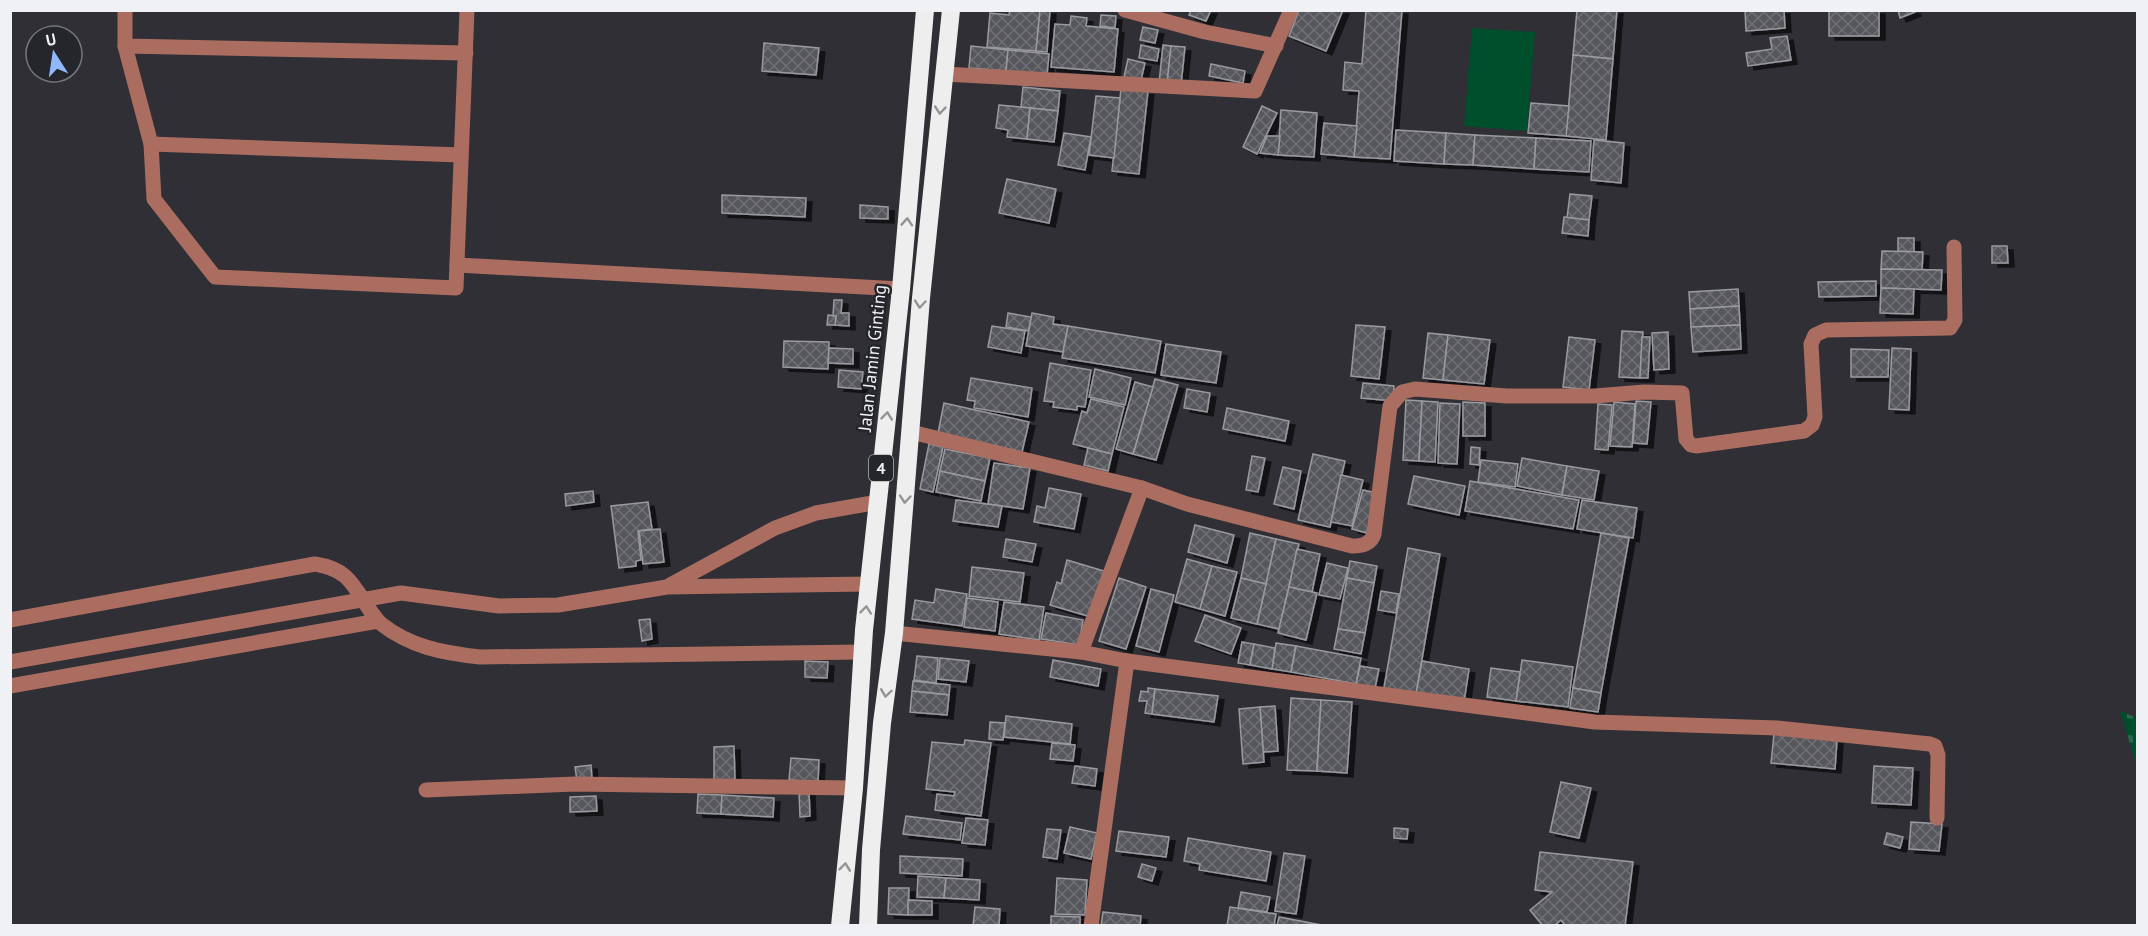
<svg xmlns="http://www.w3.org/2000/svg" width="2148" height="936" viewBox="0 0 2148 936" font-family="'PT Sans',sans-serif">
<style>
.cemetery{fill:url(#cemetery-stones)}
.pitch{fill:#004f2c}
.building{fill:url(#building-cross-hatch);stroke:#9999a0;stroke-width:1.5;filter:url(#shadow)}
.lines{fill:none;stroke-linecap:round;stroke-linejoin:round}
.minor{stroke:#aa6d60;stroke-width:15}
.highway{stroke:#eee;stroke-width:18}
.oneway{stroke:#949496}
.labels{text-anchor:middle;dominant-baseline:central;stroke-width:5;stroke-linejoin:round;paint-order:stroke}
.shield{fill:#25262b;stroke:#b3b4b8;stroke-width:1.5}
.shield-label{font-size:16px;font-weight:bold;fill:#f0f1f4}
.street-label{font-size:18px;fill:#f0f1f4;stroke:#25262b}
</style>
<defs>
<pattern id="cemetery-stones" width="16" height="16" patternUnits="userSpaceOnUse" patternTransform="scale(1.5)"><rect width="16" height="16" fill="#004f2c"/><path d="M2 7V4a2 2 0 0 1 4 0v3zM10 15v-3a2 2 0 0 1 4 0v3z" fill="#26694b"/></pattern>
<pattern id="building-cross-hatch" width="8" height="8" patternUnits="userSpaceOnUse" patternTransform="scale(1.5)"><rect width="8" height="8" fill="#57575d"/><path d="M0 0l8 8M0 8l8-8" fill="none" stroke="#6f7075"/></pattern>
<filter id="shadow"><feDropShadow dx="6" dy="4" stdDeviation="0" flood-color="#0009"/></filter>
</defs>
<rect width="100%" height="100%" fill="#2f2f35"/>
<!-- cemetery -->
<polygon class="cemetery" points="2120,711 2137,718 2137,766"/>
<!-- pitch -->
<polygon class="pitch" points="1472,28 1535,32 1527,131 1464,126"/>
<!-- building -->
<g class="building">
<polygon points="1010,10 1040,10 1036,51 987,47 990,13 1009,15"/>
<polygon points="1040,10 1050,10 1047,52 1036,51"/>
<polygon points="1191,10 1211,10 1206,21 1189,15"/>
<polygon points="1299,10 1343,10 1326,51 1289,36"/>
<polygon points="1366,10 1402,10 1390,159 1354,157 1359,91 1343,90 1345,62 1362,64"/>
<polygon points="1577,10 1617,10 1613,59 1573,55"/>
<polygon points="1745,10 1784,10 1785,28 1746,31"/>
<rect x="1829" y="10" width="50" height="26"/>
<polygon points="1898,10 1914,10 1915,12 1900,18"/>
<polygon points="1101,15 1116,16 1115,28 1100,26"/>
<polygon points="1071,16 1087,18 1086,26 1118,29 1114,72 1051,67 1055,24 1070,25"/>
<polygon points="1143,27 1158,30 1155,43 1140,40"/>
<polygon points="1787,36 1791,60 1748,66 1746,53 1772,49 1770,38"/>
<polygon points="764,43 819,48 816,75 762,71"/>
<polygon points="1141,45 1159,49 1157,61 1139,58"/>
<polygon points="1163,45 1171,46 1167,84 1159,83"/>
<polygon points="971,46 1008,50 1006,71 969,68"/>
<polygon points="1171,46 1185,47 1181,85 1167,84"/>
<polygon points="1008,50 1049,54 1047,75 1006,71"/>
<polygon points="1573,55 1613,59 1606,140 1566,136"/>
<polygon points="1128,59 1145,63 1141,80 1124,77"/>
<polygon points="1211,64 1245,71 1243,83 1209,76"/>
<polygon points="1023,87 1060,91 1058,111 1021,107"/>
<polygon points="1121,89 1148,91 1139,174 1112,171"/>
<polygon points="1096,96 1120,98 1114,158 1089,155"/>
<polygon points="1531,103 1569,106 1566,136 1528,133"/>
<polygon points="999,105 1030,108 1027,139 1007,137 1008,130 996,128"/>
<polygon points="1262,106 1277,113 1257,154 1243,147"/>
<polygon points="1030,108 1058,111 1054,142 1027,139"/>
<polygon points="1281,110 1317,113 1314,157 1278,155"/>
<polygon points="1324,123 1357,126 1354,157 1321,154"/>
<polygon points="1396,130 1446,133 1444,164 1394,161"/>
<polygon points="1064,133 1091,137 1085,170 1058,165"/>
<polygon points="1446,133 1475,135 1473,165 1444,164"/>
<polygon points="1475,135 1536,138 1534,169 1473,165"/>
<polygon points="1267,136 1280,136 1278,155 1260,153"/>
<polygon points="1536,138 1591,141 1589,172 1534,169"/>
<polygon points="1594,140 1624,143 1621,183 1591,180"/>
<polygon points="1007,179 1056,189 1049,223 999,213"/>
<polygon points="1570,194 1592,196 1589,220 1567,218"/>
<polygon points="722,195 806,198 805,217 722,213"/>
<polygon points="860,205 888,207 888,219 860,218"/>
<polygon points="1564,217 1589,220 1588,236 1562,233"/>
<polygon points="1898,238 1914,238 1914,252 1898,251"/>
<polygon points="1992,246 2007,246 2008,263 1992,263"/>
<polygon points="1882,251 1923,252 1922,270 1881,269"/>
<polygon points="1881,269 1942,270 1941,290 1881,288"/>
<polygon points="1876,281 1876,296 1819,297 1818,282"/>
<polygon points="1881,288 1914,289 1913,314 1880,313"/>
<polygon points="1738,289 1739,306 1690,309 1689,292"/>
<polygon points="834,300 842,300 841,313 849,313 849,326 835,325 836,316 833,316"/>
<polygon points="1739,306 1740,325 1691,327 1690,309"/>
<polygon points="1008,313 1031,317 1029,331 1006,327"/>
<polygon points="1032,313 1054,317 1053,324 1068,326 1063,352 1026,346"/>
<polygon points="828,315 836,316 835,325 827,325"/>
<polygon points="1356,325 1385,327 1379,379 1351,376"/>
<polygon points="1740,325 1741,349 1693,352 1691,327"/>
<polygon points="992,326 1025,331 1021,353 988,347"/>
<polygon points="1068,326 1161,341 1155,373 1062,358"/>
<polygon points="1622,331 1643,332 1640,378 1619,377"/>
<polygon points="1668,332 1669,369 1654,370 1652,333"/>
<polygon points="1428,333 1448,335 1443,380 1423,378"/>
<polygon points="1448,335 1490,340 1484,384 1443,380"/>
<polygon points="1569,337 1595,340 1589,390 1563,387"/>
<polygon points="1642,337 1650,337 1648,378 1640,378"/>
<polygon points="784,341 829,342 828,369 783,367"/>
<polygon points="1166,344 1221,352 1216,383 1161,375"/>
<polygon points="829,348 853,349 853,364 828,363"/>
<polygon points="1892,348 1911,349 1909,410 1889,409"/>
<polygon points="1851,349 1889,350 1888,377 1851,377"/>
<polygon points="1050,363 1091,370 1085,407 1077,406 1077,410 1053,407 1054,402 1044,401"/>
<polygon points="1095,369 1131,378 1125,405 1089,397"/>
<polygon points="839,370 863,372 861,389 838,387"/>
<polygon points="971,378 1032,388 1028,417 974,408 975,401 967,400"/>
<polygon points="1155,379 1178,385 1156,460 1133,454"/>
<polygon points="1135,382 1153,387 1133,454 1116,449"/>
<polygon points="1363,383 1394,386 1393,401 1361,398"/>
<polygon points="1187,389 1210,393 1207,412 1184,408"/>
<polygon points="1091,399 1124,407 1112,454 1073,444 1082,411 1087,413"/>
<polygon points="1406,400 1422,401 1419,461 1403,460"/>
<polygon points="1422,401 1438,402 1435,462 1419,461"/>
<polygon points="1636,401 1651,402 1647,444 1633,443"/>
<polygon points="1463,402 1485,403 1485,436 1463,436"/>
<polygon points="1614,402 1635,404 1632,447 1610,446"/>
<polygon points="944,403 1029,422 1022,452 938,433"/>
<polygon points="1440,403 1460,404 1457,464 1438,463"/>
<polygon points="1598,404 1612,405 1608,450 1595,449"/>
<polygon points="1227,408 1289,421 1285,441 1223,429"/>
<polygon points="929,444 943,447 933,492 920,489"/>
<polygon points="1471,447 1480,448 1479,465 1470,464"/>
<polygon points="1088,448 1112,454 1108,471 1084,465"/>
<polygon points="945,449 990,458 985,481 940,471"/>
<polygon points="1313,454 1345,461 1330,527 1298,520"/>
<polygon points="1252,456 1265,458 1258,492 1246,490"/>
<polygon points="1522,458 1567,466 1562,495 1517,486"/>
<polygon points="1481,460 1518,464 1515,487 1478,482"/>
<polygon points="994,463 1030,468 1023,509 988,504"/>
<polygon points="1567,466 1599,471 1594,500 1562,495"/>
<polygon points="1283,467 1301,471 1294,509 1274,504"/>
<polygon points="940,471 985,481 981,501 936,492"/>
<polygon points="1341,475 1363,480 1352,526 1331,522"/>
<polygon points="1414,476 1465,486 1459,515 1408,504"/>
<polygon points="1470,481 1579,500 1573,529 1465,511"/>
<polygon points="1049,488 1081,494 1074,529 1034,522 1037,506 1045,508"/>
<polygon points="1363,490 1377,493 1367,533 1352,529"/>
<polygon points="593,491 594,502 566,506 565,494"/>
<polygon points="956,500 1002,506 998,527 953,521"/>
<polygon points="1582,500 1637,508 1633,538 1577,529"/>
<polygon points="648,502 652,529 638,531 641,560 636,561 636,566 619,568 611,506"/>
<polygon points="1195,525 1234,535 1227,563 1188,552"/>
<polygon points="660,529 664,562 643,564 639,531"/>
<polygon points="1250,533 1276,539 1266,584 1241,578"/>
<polygon points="1601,533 1629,538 1601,693 1573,688"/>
<polygon points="1006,539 1036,544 1032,562 1003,557"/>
<polygon points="1276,539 1299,544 1279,629 1257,624"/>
<polygon points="1408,548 1440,554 1416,694 1384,688"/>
<polygon points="1297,549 1320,554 1312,592 1289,587"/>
<polygon points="1187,559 1212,566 1200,609 1175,602"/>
<polygon points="1067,560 1104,571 1091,617 1050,605 1057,582 1061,584"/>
<polygon points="1350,561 1377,566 1374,583 1347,578"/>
<polygon points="1327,563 1348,568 1340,599 1319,595"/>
<polygon points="1212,566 1237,572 1225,616 1200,609"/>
<polygon points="972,567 1024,573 1020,602 969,596"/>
<polygon points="1119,578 1146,587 1126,649 1099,641"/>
<polygon points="1241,578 1266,584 1257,624 1231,618"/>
<polygon points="1347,578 1374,583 1365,633 1338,629"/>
<polygon points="1289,587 1317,593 1306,640 1278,633"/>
<polygon points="936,589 967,594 962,626 912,619 915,600 934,603"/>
<polygon points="1151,589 1174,595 1159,652 1136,646"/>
<polygon points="1381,591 1399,594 1396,613 1378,610"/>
<polygon points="967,598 998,602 995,631 964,627"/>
<polygon points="1004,602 1044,607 1039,640 999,634"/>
<polygon points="1046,613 1083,620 1079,645 1041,639"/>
<polygon points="1205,615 1241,628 1231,654 1195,641"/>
<polygon points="650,619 652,639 642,641 639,620"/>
<polygon points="1338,629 1365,633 1361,654 1334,649"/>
<polygon points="1242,642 1254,644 1250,665 1238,663"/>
<polygon points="1276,643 1296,646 1291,672 1272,669"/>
<polygon points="1254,644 1275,648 1272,669 1250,665"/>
<polygon points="1296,646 1361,658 1356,684 1291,672"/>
<polygon points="917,656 938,658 936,683 914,680"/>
<polygon points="940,658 969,661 966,682 938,679"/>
<polygon points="1053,660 1101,669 1098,686 1050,677"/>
<polygon points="1522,660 1573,667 1568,707 1516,701"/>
<polygon points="805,661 828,662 827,678 805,677"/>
<polygon points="1422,661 1469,669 1464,702 1416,694"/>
<polygon points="1360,666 1379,669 1375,688 1356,684"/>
<polygon points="1491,668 1520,672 1516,701 1487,697"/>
<polygon points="913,681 950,685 949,695 912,691"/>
<polygon points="1148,688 1155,689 1152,714 1145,713 1147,701 1139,701 1141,691 1148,692"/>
<polygon points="1573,688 1601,693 1598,712 1570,708"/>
<polygon points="1155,689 1218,696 1214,722 1152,714"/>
<polygon points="912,691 949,695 947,715 910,712"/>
<polygon points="1291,698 1321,700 1317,771 1287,770"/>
<polygon points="1321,700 1352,702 1347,773 1317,771"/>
<polygon points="1275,706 1278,751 1263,752 1260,707"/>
<polygon points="1260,707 1264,762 1243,764 1239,709"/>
<polygon points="1006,716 1072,724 1070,744 1004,737"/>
<polygon points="990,722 1005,723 1003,740 989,739"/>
<polygon points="1774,734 1837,740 1835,769 1771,763"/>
<polygon points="965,740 991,743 981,816 935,810 937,794 954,796 955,792 926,789 932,742 964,745"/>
<polygon points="1052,743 1075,745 1073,761 1050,759"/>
<polygon points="734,746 735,781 714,782 714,747"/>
<polygon points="791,758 819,760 818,782 789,780"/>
<polygon points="591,765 592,779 577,781 575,767"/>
<polygon points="1075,766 1097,769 1095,786 1072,783"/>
<polygon points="1874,766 1913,768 1911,805 1872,803"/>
<polygon points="1561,782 1591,788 1579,838 1550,832"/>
<polygon points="799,792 809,792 810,816 800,817"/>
<polygon points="698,794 722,795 721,814 697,813"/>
<polygon points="722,795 774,798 773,817 721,814"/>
<polygon points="596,796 597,811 570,812 570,797"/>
<polygon points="906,816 962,823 960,840 903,834"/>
<polygon points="966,818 988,820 985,845 962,843"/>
<polygon points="1911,822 1942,824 1939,851 1909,849"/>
<polygon points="1070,827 1097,833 1091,859 1064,853"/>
<polygon points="1394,828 1408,829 1407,839 1394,838"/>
<polygon points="1047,829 1061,830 1057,859 1043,857"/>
<polygon points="1119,831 1169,837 1166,857 1116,851"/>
<polygon points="1887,833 1903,837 1900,848 1884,844"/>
<polygon points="1188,838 1271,852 1266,881 1199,870 1200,864 1184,861"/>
<polygon points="1540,852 1633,862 1625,926 1569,926 1565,925 1561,920 1554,926 1543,926 1530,910 1552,892 1535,890"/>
<polygon points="1284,853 1305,856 1296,914 1275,911"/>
<polygon points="900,856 963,859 962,876 900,873"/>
<polygon points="1142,864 1156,868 1152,881 1138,877"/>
<polygon points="918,876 946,878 944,898 917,897"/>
<polygon points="946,878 980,880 979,900 944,898"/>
<polygon points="1057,878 1087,880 1085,915 1055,914"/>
<polygon points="889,888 909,888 908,915 888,914"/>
<polygon points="1241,892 1270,897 1267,912 1238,908"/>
<polygon points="908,900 932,901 932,915 908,915"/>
<polygon points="975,907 1000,909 999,926 973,926"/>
<polygon points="1230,907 1276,914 1274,926 1227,926"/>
<polygon points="1103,912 1141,916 1140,926 1101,926"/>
<polygon points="1051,916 1080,917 1080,926 1051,926"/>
<polygon points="1279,917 1327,926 1277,926"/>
</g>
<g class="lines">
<!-- minor -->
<g class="minor">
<polyline points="125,10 125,46 151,144 154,199 215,277 456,288 467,10"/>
<polyline points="1125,10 1205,32 1276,46"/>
<polyline points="125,46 466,53"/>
<polyline points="944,74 1255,91 1291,10"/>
<polyline points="151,144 461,155"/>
<polyline points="457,265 901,289"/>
<path d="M911,432L1142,488L1187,504L1352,546C1362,546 1371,544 1374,534L1390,406L1402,392L1415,389L1507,396H1595L1644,392L1682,393L1686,439L1691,445L1696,446L1804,431L1812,425L1815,417L1811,344L1815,335L1826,330L1950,328L1955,320L1954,247"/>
<polyline points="670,585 775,528 816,513 878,502"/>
<path d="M10,620L315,564C347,569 352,583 369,609C373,614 376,619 380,623C410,647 443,653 480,657L862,652"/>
<polyline points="894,633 1081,652 1127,661 1595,722 1777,728 1930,744 1935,746 1938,755 1937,818"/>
<polyline points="1081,652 1142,488"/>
<polyline points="10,662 401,593 499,606 558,605 667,587 869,584"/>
<polyline points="10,686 378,621"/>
<polyline points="426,790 575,784 854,788"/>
<polyline points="1091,926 1127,661"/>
</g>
<!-- highway -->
<g class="highway">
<polyline points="840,926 854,788 864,630 901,289 925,10"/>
<polyline points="868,926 871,850 882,723 894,633 921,298 951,10"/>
</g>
</g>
<!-- one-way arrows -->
<defs><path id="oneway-chevron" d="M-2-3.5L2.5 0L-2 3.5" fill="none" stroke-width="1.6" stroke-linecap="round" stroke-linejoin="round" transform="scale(1.5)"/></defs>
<g class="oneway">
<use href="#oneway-chevron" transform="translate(940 110) rotate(96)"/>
<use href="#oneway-chevron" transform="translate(907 222) rotate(-86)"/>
<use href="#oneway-chevron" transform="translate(920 304) rotate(95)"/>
<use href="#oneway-chevron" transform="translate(887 416) rotate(-84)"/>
<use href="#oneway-chevron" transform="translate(905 499) rotate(95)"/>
<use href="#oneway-chevron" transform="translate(866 610) rotate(-84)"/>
<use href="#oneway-chevron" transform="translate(886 693) rotate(98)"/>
<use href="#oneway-chevron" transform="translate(845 867) rotate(-83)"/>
</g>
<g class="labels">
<!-- shield labels -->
<rect class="shield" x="869" y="455" width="24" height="26" rx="4.5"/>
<g class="shield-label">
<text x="881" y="468">4</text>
</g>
<!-- street labels -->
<g class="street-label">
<text transform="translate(872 358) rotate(-84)">Jalan Jamin Ginting</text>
</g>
</g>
<!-- border -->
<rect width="2148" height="936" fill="none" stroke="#f0f1f4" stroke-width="24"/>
<!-- north arrow -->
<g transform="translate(54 54) rotate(348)"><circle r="28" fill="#25262b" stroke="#76777b" stroke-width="1.5"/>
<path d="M0-4.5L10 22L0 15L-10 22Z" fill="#90b8fd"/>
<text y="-9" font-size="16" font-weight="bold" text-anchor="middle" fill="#f0f1f4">U</text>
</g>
</svg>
